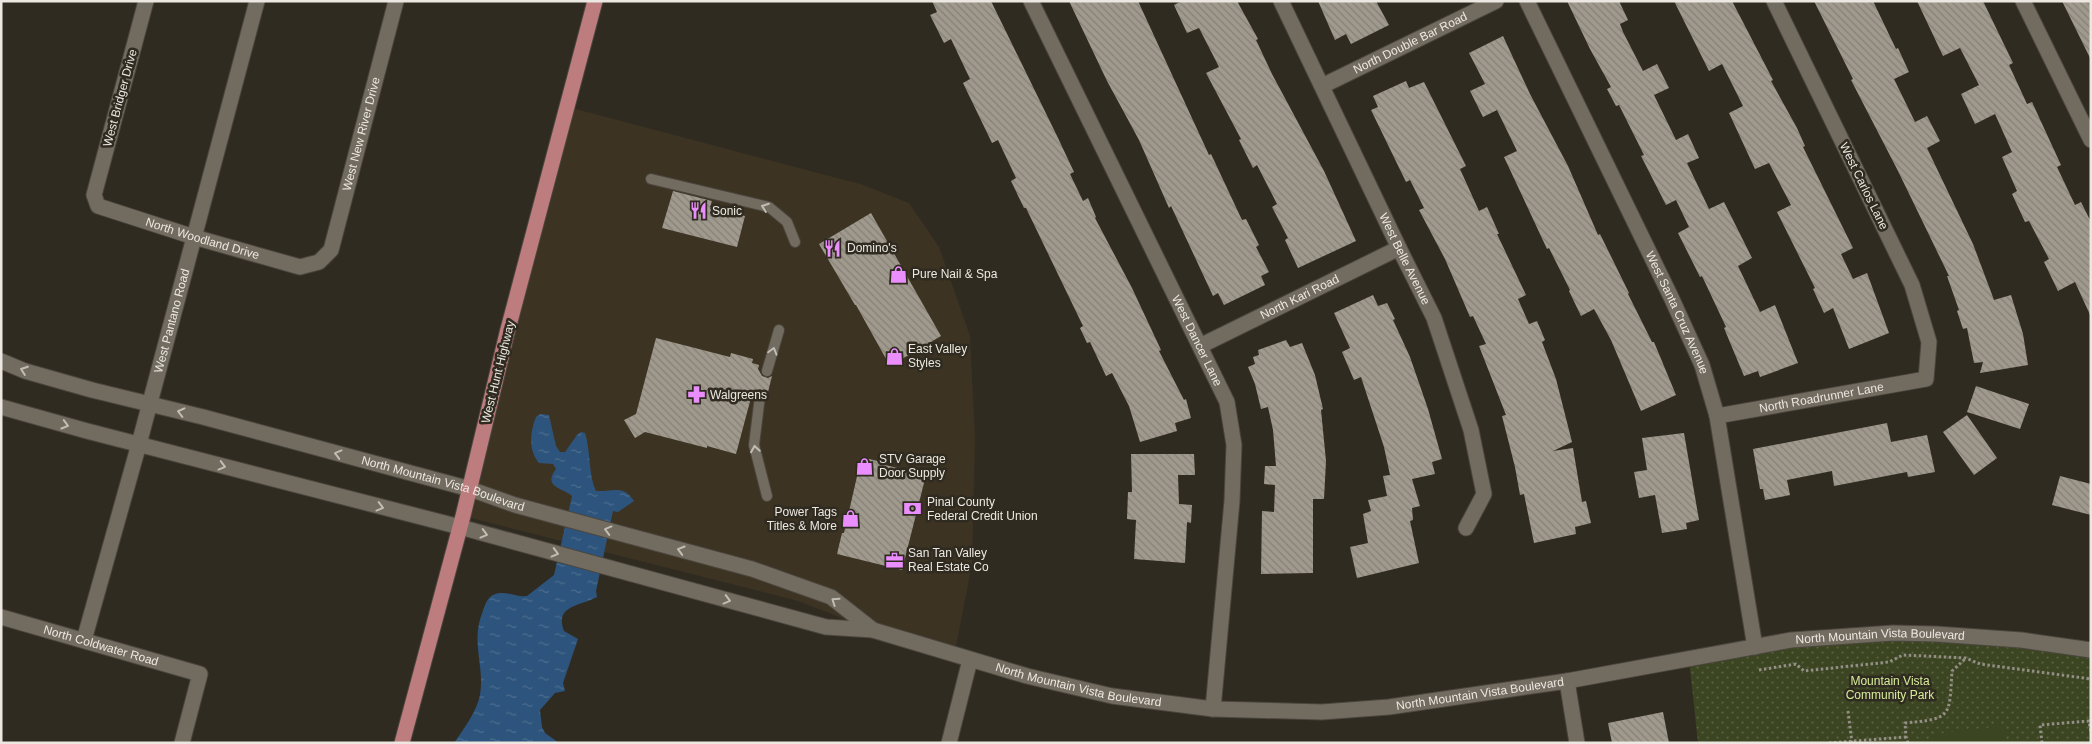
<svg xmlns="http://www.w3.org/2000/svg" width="2092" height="744" viewBox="0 0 2092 744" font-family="Helvetica,sans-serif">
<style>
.built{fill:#3c3323}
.grass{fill:url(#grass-dots)}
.pitch{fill:#3c4522}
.water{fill:url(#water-ripples)}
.building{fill:url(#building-back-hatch)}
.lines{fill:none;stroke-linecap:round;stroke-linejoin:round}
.lane-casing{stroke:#4b463e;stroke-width:12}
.street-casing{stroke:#4b463e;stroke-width:17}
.secondary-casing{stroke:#4b463e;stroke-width:17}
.primary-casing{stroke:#4b463e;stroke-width:17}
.path{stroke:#938f86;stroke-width:3;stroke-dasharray:2.5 2.5;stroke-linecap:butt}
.lane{stroke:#726c60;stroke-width:10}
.street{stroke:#726c60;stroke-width:15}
.secondary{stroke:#726c60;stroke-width:15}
.primary{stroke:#bd7c7d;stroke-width:15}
.oneway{stroke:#c1bdb4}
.labels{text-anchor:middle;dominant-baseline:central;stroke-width:5;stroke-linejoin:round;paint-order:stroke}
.street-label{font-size:12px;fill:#ece8e1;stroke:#302b21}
.poi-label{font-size:12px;fill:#ece8e1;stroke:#302b21;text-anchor:start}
.park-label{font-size:12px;fill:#d6ec97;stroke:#302b21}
</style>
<defs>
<pattern id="grass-dots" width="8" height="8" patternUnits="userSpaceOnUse" patternTransform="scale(1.25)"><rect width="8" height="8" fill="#3c4522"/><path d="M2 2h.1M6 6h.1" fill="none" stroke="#586042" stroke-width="1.8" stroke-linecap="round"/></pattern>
<pattern id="water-ripples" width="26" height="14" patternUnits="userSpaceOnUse" patternTransform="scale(1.25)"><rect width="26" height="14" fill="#2d547c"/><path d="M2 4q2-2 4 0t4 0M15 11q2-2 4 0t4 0" fill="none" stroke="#4c6d8e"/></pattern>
<pattern id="building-back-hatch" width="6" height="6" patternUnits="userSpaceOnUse" patternTransform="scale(1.25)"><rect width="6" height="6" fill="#a0998d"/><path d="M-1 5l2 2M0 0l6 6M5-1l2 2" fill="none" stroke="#858077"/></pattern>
</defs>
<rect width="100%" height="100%" fill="#302b21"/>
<!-- built -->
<polygon class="built" points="568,107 860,184 909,203 939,247 970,336 975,439 972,564 954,656 873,630 798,601 463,516"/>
<!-- grass -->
<polygon class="grass" points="1893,633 2091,650 2091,743 1698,743 1689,659"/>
<!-- pitch -->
<polygon class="pitch" points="2003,726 2005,743 1936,743 1935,734"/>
<!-- water -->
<path class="water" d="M540,414L549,415L556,446L560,452H565L577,435L581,432L585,433C591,452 588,474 596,491C613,492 623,484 634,501L618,512L613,511L596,591L597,597C581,606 554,605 564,631L578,639L563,683L565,691L555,693L540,710L542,727L545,733L559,743H454C463,730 477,711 480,695C485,665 470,642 483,611C485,605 487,598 493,595C504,589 516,598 527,596L554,575L572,496C563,488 542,487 556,469L553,464L539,463C528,450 530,432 536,417Z"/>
<!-- building -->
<g class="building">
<polygon points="932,1 991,1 1058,138 1074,172 1070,174 1083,201 1088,198 1096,217 1095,218 1132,288 1161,350 1159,351 1184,400 1186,399 1191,418 1175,423 1177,431 1140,442 1129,406 1112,373 1106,376 1090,342 1087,343 1080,328 1083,326 1026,208 1024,208 1011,181 1016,178 998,140 992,143 963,83 970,79 951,39 944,43 930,15 937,12"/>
<polygon points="1069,1 1138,1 1209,155 1211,154 1242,220 1246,219 1259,245 1256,247 1269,272 1261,276 1265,285 1224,305 1218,293 1213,296 1171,206 1169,208 1139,140 1107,81"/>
<polygon points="1182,1 1237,1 1258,39 1256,40 1272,74 1324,171 1356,241 1298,268 1285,240 1288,238 1272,207 1277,204 1257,165 1253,168 1239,140 1241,139 1206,73 1219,67 1199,28 1187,33 1174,5"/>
<polygon points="1318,1 1376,1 1389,25 1351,44 1346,34 1335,40"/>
<polygon points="1567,1 1619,1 1628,20 1620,24 1623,32 1643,71 1657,64 1669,88 1654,95 1676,140 1688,134 1699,158 1687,163 1709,209 1724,202 1752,258 1738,266 1760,312 1775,305 1798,363 1760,377 1758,371 1744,376 1724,328 1726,327 1702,276 1700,277 1678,233 1689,227 1676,200 1666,205 1641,156 1644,155 1619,105 1616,106 1607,89 1611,87 1590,49"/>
<polygon points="1674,1 1732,1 1773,80 1771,81 1797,128 1805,146 1803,147 1853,248 1841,254 1853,279 1867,273 1889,333 1849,349 1833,308 1824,313 1813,289 1815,288 1777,212 1791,205 1769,163 1755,169 1729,113 1743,106 1722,64 1709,71"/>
<polygon points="1814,1 1873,1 1896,49 1898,48 1909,72 1894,79 1915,122 1927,116 1940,141 1927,148 1973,244 1994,300 2011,295 2023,334 2028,365 1980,373 1983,362 1974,363 1967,328 1963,329 1957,311 1959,310 1947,276 1949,276 1898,171 1851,80 1853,79"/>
<polygon points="1917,1 1983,1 2013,63 2009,65 2027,104 2032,102 2061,165 2057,167 2075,205 2081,202 2091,222 2091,317 2075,282 2058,291 2044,262 2049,259 2029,221 2025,222 2012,194 2017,191 2002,157 2012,152 1995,114 1975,124 1961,94 1979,85 1960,48 1943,56"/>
<polygon points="2062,1 2091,1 2091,60"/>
<polygon points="1503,36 1530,94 1568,166 1598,235 1600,234 1629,293 1628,294 1652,342 1654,342 1676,395 1641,411 1611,340 1594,309 1581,316 1569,291 1570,290 1549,248 1547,249 1504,157 1517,151 1497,110 1483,117 1470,91 1485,84 1469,53"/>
<polygon points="1406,81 1409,88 1424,82 1466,166 1460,169 1479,211 1487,207 1499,234 1497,234 1526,295 1518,299 1529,324 1537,321 1545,340 1542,342 1556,379 1572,442 1553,451 1573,448 1582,502 1586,501 1591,523 1575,527 1576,534 1534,543 1524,494 1520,495 1515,467 1502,416 1506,415 1479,346 1486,344 1473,316 1470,317 1445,259 1419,210 1424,208 1410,180 1406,182 1371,110 1378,107 1373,96"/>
<polygon points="673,191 712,201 710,207 745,216 737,247 662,228"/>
<polygon points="871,213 941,336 890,366 856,305 855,305 819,244"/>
<polygon points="1373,295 1378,306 1387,303 1395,319 1393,320 1410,357 1428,409 1442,459 1432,462 1435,474 1412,479 1420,506 1412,508 1413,520 1410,521 1419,563 1357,578 1350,547 1368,543 1363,514 1371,511 1368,500 1387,496 1383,476 1390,475 1384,447 1361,377 1354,380 1342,352 1350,348 1334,313"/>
<polygon points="656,338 730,357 731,353 753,359 752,363 759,365 758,369 762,376 768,378 772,376 767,396 764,391 760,389 752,394 736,454 707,446 707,448 645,432 635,438 624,420 636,414"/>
<polygon points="1286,340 1290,347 1302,343 1315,375 1323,409 1321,410 1326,461 1324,499 1313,499 1313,573 1261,574 1262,511 1274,512 1275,485 1264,484 1265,466 1276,466 1273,430 1268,407 1261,409 1255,384 1248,367 1255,364 1253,357 1259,355 1258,350"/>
<polygon points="1976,386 2029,404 2020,429 1967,412"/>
<polygon points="1967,415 1997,458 1974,475 1943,432"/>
<polygon points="1887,423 1891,442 1927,435 1935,472 1908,477 1907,472 1834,486 1832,471 1787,480 1790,495 1765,500 1763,489 1760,489 1753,449"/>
<polygon points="1684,433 1699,520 1686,523 1687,529 1662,533 1655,495 1639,498 1634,472 1647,470 1642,438"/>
<polygon points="1131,454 1194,454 1195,475 1178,475 1179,504 1192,505 1191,523 1187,522 1185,563 1134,559 1136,520 1127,519 1128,492 1132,492"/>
<polygon points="865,458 882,462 881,464 926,475 902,570 837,554 842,533 844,533 861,459 864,460"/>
<polygon points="2060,476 2091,484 2091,515 2052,505"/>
<polygon points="1663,712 1669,743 1612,743 1608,723"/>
</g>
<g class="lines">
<defs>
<g id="lane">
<polyline points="651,179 769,207 787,222 795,242"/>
<polyline points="767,371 779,330"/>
<polyline points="760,396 754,445 767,496"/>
</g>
<g id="street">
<path id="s1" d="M146,1L94,195L98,206L194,237L300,267L319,262L331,250L396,1"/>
<path id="s2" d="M1031,1L1227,402L1234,445L1232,501L1213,709"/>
<path id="s3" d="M1281,1L1399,248L1434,318L1471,430L1484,494L1466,528"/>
<path id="s4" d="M1527,1L1671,297L1702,365L1717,416L1755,647"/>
<polyline points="2023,1 2091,140"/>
<path id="s5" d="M1322,86L1496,1"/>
<path id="s6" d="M1200,346L1399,248"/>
<path id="s7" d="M1717,416L1926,379L1929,342L1912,285L1774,1"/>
<path id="s8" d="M1,617L200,674L182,743"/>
<path id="s9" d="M84,640L139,444L257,1"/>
<polyline points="1567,681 1577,743"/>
<polyline points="949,743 970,660"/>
</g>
<g id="secondary">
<path id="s10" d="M1,361L25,371L92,390L203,417L470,489L515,505L752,569L831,597L873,630"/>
<path id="s11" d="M1,407L87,431L460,527L826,627L873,630L1027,676L1112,696L1213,709L1322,712L1389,707L1567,681L1791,640L1893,633L1936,634L2021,640L2091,650"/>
</g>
<polyline id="primary" points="402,743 463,516 507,333 595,1"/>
</defs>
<!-- lane casing -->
<use href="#lane" class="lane-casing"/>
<!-- street casing -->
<use href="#street" class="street-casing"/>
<!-- secondary casing -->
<use href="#secondary" class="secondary-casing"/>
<!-- primary casing -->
<use href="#primary" class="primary-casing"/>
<!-- path -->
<g class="path">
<polyline points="1759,670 1796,664 1804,671 1889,662 1903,655 1966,658 1980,664 2091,679"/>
<polyline points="1848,711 1852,743"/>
<polyline points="1829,743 1906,737"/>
<path d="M1908,743L1906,737L1905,723C1953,719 1949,716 1952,671L1966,658"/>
<polyline points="2042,743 2040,725 2089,721 2091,732"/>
</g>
<!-- lane -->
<use href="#lane" class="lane"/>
<!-- street -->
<use href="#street" class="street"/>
<!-- secondary -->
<use href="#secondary" class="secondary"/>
<!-- primary -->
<use href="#primary" class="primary"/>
</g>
<!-- one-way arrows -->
<defs><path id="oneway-chevron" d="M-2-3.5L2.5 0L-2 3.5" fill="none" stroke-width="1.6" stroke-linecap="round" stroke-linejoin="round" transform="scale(1.25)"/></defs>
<g class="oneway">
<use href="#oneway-chevron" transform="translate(765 207) rotate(-160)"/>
<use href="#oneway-chevron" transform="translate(773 351) rotate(-74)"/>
<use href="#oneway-chevron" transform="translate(24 370) rotate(-160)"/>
<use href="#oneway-chevron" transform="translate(181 412) rotate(-166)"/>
<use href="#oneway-chevron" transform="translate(65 425) rotate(16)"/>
<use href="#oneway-chevron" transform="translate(755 449) rotate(-99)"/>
<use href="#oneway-chevron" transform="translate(338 454) rotate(-165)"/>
<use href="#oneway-chevron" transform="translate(222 466) rotate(15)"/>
<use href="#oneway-chevron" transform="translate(380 507) rotate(15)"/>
<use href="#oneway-chevron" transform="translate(608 530) rotate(-165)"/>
<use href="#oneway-chevron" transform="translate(484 534) rotate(15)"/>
<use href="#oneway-chevron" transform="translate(681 550) rotate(-164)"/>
<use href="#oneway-chevron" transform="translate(555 553) rotate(15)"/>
<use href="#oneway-chevron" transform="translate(727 600) rotate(15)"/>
<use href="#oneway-chevron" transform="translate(835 601) rotate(-146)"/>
</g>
<!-- icons -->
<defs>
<symbol id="restaurant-bare" viewBox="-9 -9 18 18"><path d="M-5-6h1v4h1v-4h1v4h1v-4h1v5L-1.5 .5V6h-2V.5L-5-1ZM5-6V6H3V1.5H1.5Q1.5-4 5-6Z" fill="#ea8dfd" stroke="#302b21" stroke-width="2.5" paint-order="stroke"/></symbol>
<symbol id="shop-bare" viewBox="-9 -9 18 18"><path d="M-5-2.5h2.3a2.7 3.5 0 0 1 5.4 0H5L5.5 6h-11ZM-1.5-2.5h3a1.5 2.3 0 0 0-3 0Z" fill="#ea8dfd" stroke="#302b21" stroke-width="2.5" paint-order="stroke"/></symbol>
<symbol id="pharmacy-bare" viewBox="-9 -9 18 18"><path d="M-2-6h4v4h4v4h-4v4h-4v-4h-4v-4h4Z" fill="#ea8dfd" stroke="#302b21" stroke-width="2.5" paint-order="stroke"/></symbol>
<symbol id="bank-bare" viewBox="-9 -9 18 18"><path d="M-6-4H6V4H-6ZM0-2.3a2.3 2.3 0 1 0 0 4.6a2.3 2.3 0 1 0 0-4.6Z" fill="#ea8dfd" stroke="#302b21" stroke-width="2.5" paint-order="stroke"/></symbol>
<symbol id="office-bare" viewBox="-9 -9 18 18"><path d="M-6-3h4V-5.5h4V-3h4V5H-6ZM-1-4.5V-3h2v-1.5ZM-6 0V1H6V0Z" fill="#ea8dfd" stroke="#302b21" stroke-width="2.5" paint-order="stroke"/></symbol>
</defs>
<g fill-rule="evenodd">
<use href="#restaurant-bare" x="686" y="198" width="25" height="25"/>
<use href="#restaurant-bare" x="820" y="236" width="25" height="25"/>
<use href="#shop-bare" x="886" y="262" width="25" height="25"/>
<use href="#shop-bare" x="882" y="344" width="25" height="25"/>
<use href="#pharmacy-bare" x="684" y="382" width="25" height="25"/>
<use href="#shop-bare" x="852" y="454" width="25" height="25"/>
<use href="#bank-bare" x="900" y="496" width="25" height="25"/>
<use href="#shop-bare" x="838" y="506" width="25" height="25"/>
<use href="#office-bare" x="882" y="548" width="25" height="25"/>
</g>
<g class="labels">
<!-- street labels -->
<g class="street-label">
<text stroke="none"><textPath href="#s5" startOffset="98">North Double Bar Road</textPath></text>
<text transform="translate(120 98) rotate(-75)">West Bridger Drive</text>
<text stroke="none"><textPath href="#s1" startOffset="580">West New River Drive</textPath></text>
<text transform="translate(1864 186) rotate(64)">West Carlos Lane</text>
<text stroke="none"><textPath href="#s1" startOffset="322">North Woodland Drive</textPath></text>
<text stroke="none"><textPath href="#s3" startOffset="286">West Belle Avenue</textPath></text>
<text stroke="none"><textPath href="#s6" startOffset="111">North Kari Road</textPath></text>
<text stroke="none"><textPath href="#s4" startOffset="346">West Santa Cruz Avenue</textPath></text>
<text stroke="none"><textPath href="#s9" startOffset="331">West Pantano Road</textPath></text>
<text stroke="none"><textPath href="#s2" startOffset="378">West Dancer Lane</textPath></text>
<text transform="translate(498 372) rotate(-76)">West Hunt Highway</text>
<text stroke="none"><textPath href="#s7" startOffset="106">North Roadrunner Lane</textPath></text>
<text stroke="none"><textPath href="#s10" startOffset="459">North Mountain Vista Boulevard</textPath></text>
<text stroke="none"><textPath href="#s11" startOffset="1924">North Mountain Vista Boulevard</textPath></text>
<text stroke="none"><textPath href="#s8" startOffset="104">North Coldwater Road</textPath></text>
<text stroke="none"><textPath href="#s11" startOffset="1114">North Mountain Vista Boulevard</textPath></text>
<text stroke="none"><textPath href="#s11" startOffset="1519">North Mountain Vista Boulevard</textPath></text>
</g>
<!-- poi labels -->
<g class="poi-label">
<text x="712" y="211">Sonic</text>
<text x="847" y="248">Domino's</text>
<text x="912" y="274">Pure Nail &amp; Spa</text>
<text x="908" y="349">East Valley<tspan x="908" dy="14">Styles</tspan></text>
<text x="710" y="395">Walgreens</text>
<text x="879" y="459">STV Garage<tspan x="879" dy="14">Door Supply</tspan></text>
<text x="927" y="502">Pinal County<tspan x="927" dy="14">Federal Credit Union</tspan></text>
<text x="837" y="512" text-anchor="end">Power Tags<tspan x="837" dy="14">Titles &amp; More</tspan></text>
<text x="908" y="553">San Tan Valley<tspan x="908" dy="14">Real Estate Co</tspan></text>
</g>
<!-- park labels -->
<g class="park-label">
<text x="1890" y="681">Mountain Vista<tspan x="1890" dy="14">Community Park</tspan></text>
</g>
</g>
<!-- border -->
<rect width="2092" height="744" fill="none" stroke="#ece8e1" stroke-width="5"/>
</svg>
